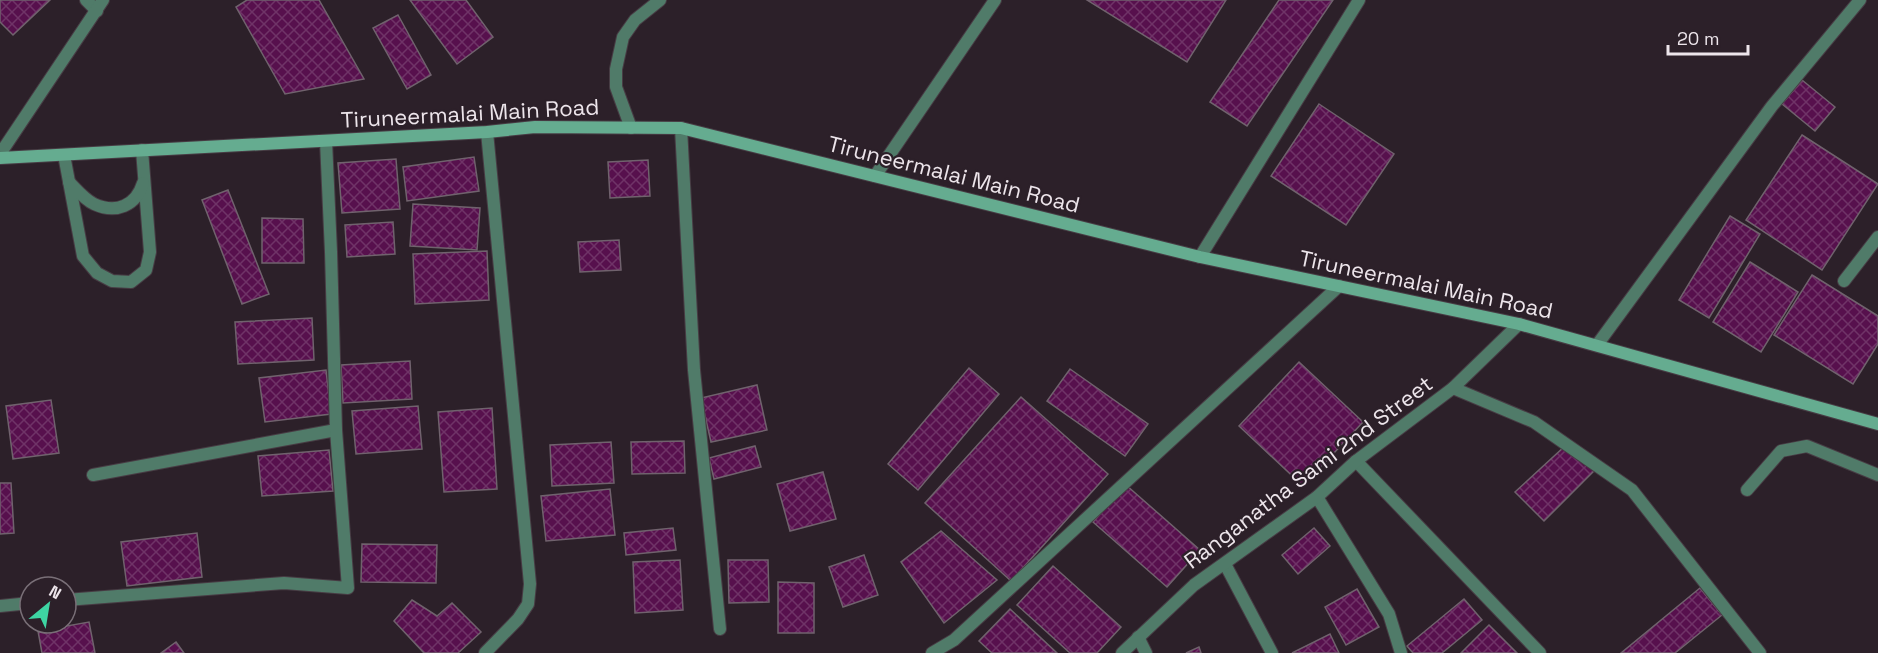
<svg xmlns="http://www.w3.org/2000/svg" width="1878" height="653" viewBox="0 0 1878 653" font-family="'Space Grotesk',sans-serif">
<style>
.building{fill:url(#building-cross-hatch);stroke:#70626d;stroke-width:1.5}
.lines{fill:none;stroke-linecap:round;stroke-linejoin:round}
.lane-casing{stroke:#473c44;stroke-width:14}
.street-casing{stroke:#473c44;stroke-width:14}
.secondary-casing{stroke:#473c44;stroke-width:14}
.lane{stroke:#507b69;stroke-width:12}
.street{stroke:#507b69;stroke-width:12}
.secondary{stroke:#65ac90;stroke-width:12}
.labels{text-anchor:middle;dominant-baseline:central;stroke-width:4.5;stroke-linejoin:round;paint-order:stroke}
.street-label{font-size:22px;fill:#ede5eb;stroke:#2c2029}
</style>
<defs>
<pattern id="building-cross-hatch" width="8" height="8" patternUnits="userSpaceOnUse" patternTransform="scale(1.5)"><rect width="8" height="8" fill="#57104d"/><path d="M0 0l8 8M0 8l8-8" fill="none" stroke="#6f3367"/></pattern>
</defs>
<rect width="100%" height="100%" fill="#2c2029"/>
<!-- building -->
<g class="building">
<polygon points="0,0 50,0 13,35 0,22"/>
<polygon points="247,0 319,0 364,79 285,94 236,7"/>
<polygon points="410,0 466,0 493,37 457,64"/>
<polygon points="1087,0 1226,0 1187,62"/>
<polygon points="1279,0 1333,0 1247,126 1210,102"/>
<polygon points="398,15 431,75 407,89 373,28"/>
<polygon points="1802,80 1835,107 1815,131 1782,104"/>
<polygon points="1319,104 1394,154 1346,225 1271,176"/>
<polygon points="1802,135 1878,184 1822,270 1746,220"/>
<polygon points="474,157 479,191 407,201 403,167"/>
<polygon points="396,159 400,209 342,213 338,163"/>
<polygon points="648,160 650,196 610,198 608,162"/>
<polygon points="228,190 269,294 242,304 202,200"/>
<polygon points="413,204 480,208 477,250 410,246"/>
<polygon points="1730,216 1760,234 1709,318 1679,300"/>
<polygon points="262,218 303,219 304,263 262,263"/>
<polygon points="393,222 395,254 347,257 345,225"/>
<polygon points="619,240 621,270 580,272 578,242"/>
<polygon points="487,251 489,300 415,304 413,254"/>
<polygon points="1750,262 1798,292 1761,352 1713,322"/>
<polygon points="1812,275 1878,316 1878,344 1853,384 1774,335"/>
<polygon points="312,318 314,360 238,364 235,322"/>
<polygon points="410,361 412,399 343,403 341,365"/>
<polygon points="1299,362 1363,422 1303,486 1239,426"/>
<polygon points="969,368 999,394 918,490 888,464"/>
<polygon points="1070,369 1148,424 1125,456 1047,401"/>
<polygon points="326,370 331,414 265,422 259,378"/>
<polygon points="757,385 767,430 711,442 701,398"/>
<polygon points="1021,397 1108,474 1011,581 925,503"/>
<polygon points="51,400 59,453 13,459 6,406"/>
<polygon points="418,406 422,449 356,454 352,411"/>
<polygon points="492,408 497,489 444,492 438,412"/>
<polygon points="684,441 685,473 632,474 631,442"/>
<polygon points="611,442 614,483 552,486 550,445"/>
<polygon points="755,446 761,467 714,479 709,458"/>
<polygon points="1564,447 1598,467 1544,521 1515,492"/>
<polygon points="329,450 333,491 262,496 258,456"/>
<polygon points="823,472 836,519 790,531 777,484"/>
<polygon points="0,483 11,483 14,533 0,534"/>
<polygon points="1126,485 1200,550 1167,587 1093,522"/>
<polygon points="610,489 615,535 546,541 541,496"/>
<polygon points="673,528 676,550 626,555 624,533"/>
<polygon points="1314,528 1330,546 1298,574 1282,555"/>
<polygon points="941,531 997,580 944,623 901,562"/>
<polygon points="197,533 202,577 127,586 121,542"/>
<polygon points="362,544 437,545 436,583 361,582"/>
<polygon points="864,555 878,595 843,607 829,567"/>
<polygon points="680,560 683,610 635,613 633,562"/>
<polygon points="728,560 768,560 769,602 729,603"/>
<polygon points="1053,566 1121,627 1097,653 1070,653 1017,605"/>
<polygon points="778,582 814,583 814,633 778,633"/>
<polygon points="1700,588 1722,615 1675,653 1621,653"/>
<polygon points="1357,589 1379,627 1346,645 1325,607"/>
<polygon points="1464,599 1482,620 1442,653 1413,653 1407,646"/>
<polygon points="412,600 437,616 452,603 481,632 458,653 424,653 394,621"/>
<polygon points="1010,609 1057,653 992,653 979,641"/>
<polygon points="89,622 95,653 42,653 38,631"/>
<polygon points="1489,625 1517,653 1461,653"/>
<polygon points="1330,634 1339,653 1292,653"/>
<polygon points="176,642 184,653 161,653"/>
<polygon points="1199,647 1201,653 1186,653"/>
</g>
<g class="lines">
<defs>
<g id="lane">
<polyline points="631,128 616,87 616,69 623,37 635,20 660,0"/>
<polyline points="64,155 83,256 97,273 112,281 131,282 146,270 150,252 142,150"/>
<polyline points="875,176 995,0"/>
<path d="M69,182C76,189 84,199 94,204C116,214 136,206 143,183"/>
<polyline points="1200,257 1359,0"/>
<polyline points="1844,281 1878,237"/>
<polyline points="1597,345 1772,106 1860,0"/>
<polyline points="1747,490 1781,451 1807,446 1878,475"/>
</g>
<g id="street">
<polyline points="86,0 97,11"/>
<polyline points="681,128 694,370 720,629"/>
<polyline points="0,154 103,0"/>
<polyline points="1453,388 1534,422 1632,490 1760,653"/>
<polyline points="1356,461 1540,653"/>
<polyline points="93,475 336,430"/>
<polyline points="1317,497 1389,614 1401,653"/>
<polyline points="1225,564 1272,653"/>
<polyline points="66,600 284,583 348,588 336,430 331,252 326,141"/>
<polyline points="0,606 30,603"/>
<polyline points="1138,637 1146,653"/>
<polyline points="485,653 518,619 528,604 530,584 487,132"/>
<polyline points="932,653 954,640 1339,286"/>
<polyline points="1122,653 1194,585 1317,497 1356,461 1453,388 1519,324"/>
</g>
<polyline id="secondary" points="0,158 487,132 535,127 681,128 1200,257 1519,324 1878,424"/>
</defs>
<!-- lane casing -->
<use href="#lane" class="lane-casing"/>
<!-- street casing -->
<use href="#street" class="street-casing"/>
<!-- secondary casing -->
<use href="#secondary" class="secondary-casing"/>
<!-- lane -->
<use href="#lane" class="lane"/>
<!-- street -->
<use href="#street" class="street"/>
<!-- secondary -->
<use href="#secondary" class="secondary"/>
</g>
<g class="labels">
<!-- street labels -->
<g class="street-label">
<text transform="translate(470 113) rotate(-3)">Tiruneermalai Main Road</text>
<text transform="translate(954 174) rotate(14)">Tiruneermalai Main Road</text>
<text transform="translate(1426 284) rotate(12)">Tiruneermalai Main Road</text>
<text transform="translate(1308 472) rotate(-37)">Ranganatha Sami 2nd Street</text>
</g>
</g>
<!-- north arrow -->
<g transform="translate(48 605) rotate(30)"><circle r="28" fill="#2c2029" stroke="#796f77" stroke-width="1.5"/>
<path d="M0-4.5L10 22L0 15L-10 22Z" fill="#3ed4a3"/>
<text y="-9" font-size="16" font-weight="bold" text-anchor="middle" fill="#ede5eb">N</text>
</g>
<!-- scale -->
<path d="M1668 45v9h80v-9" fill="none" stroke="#ede5eb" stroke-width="3"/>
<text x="1677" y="45" font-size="18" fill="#ede5eb" stroke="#2c2029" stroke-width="4.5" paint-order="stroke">20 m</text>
</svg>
